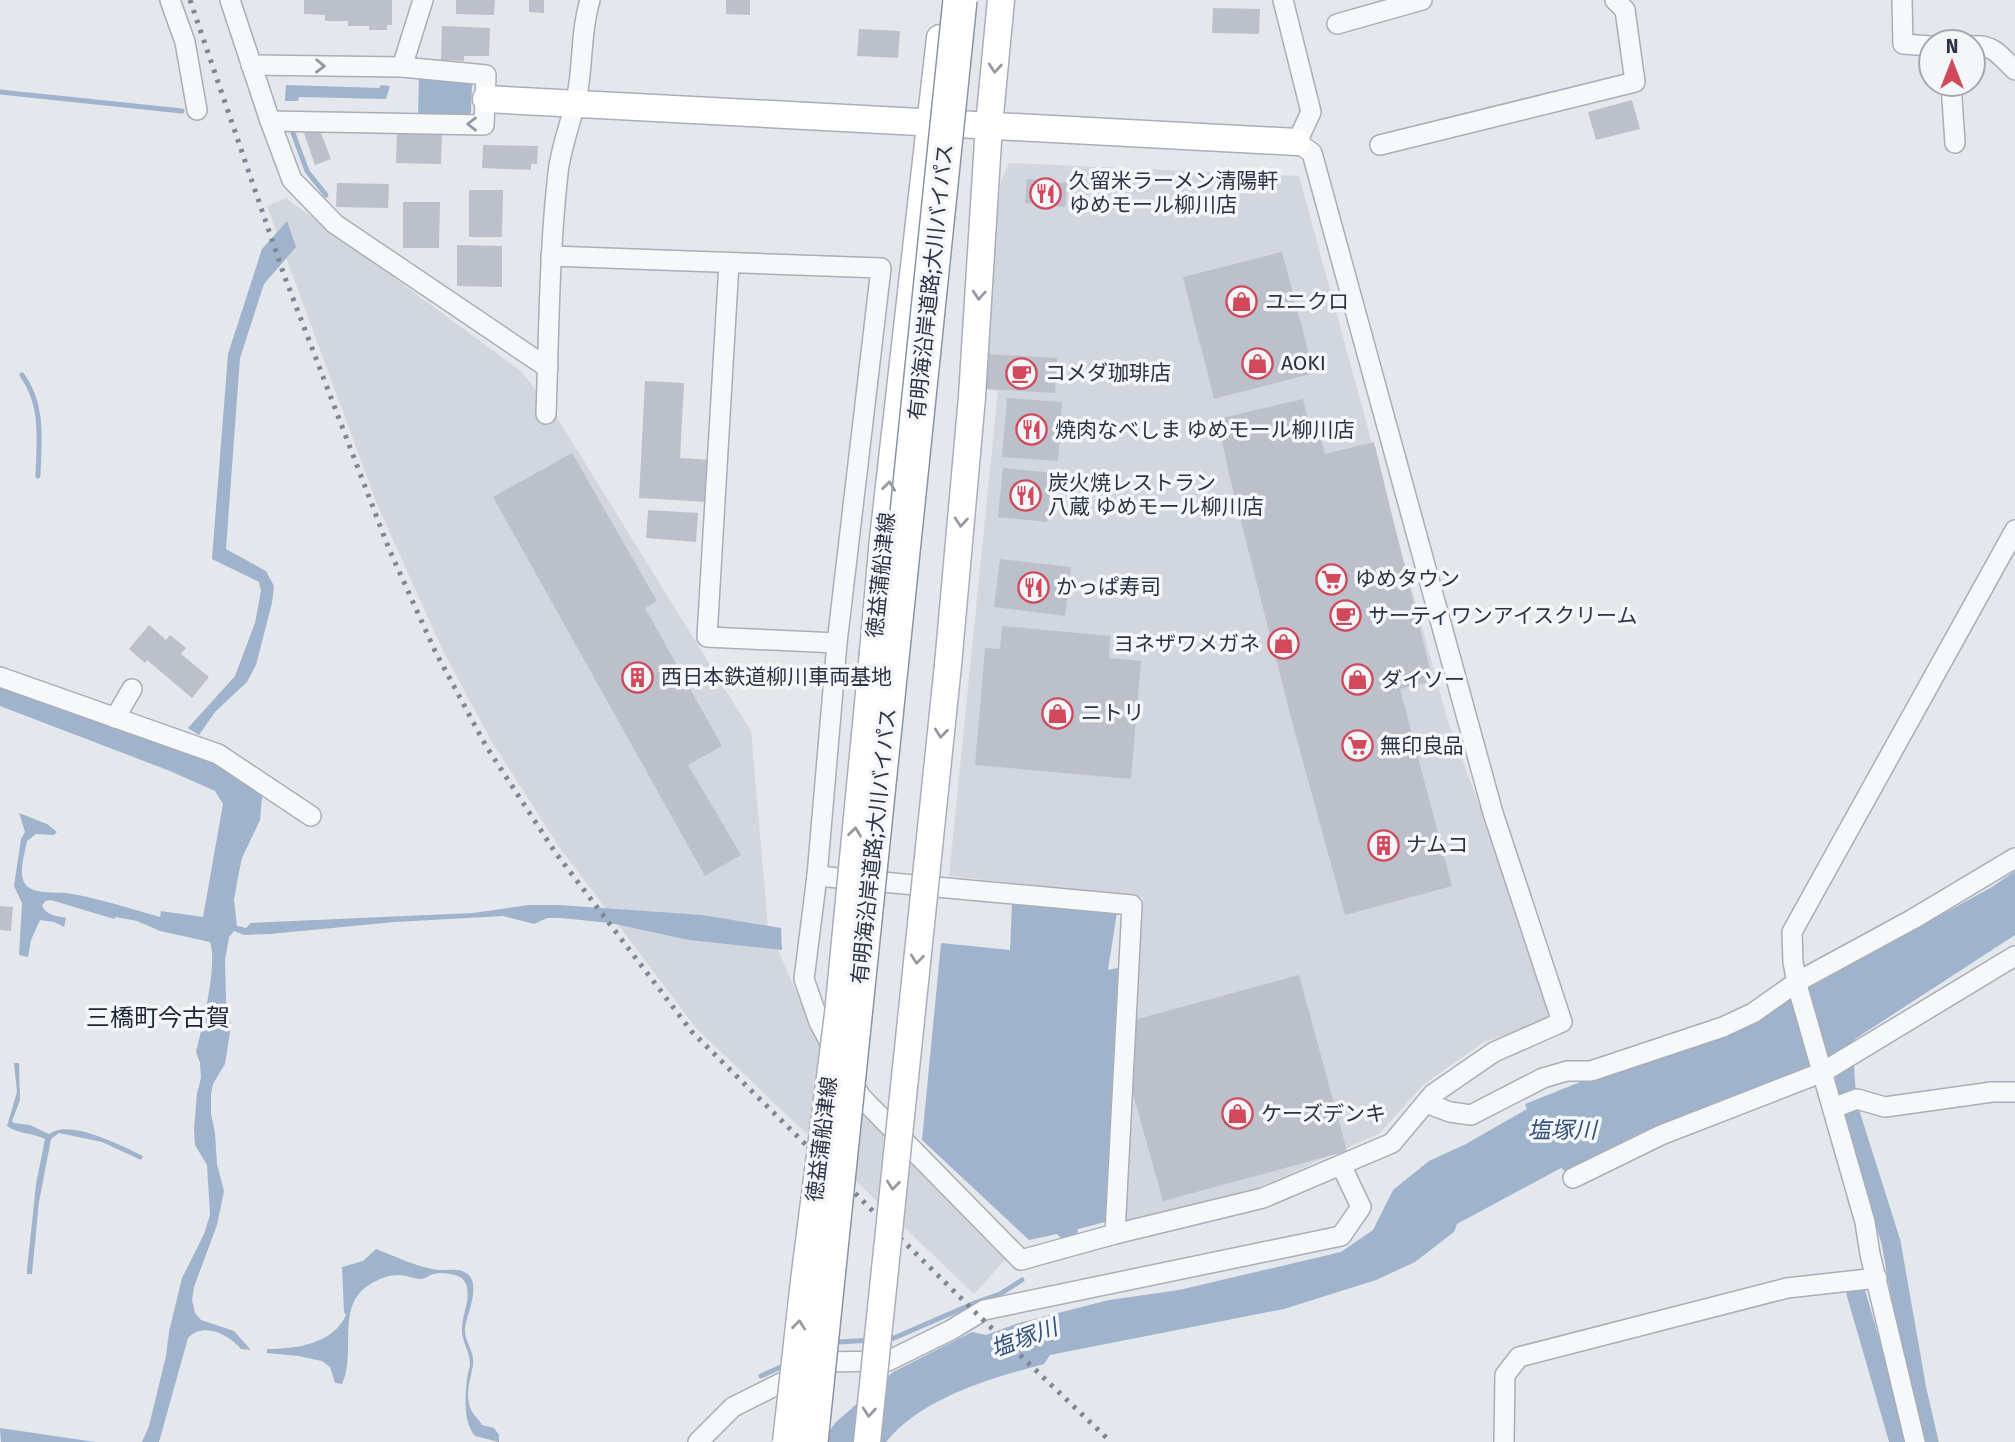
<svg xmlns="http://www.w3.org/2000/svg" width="2015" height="1442" viewBox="0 0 2015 1442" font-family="'Fira Sans','Noto Sans JP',sans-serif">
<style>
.built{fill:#d2d6de}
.water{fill:#9fb4cc}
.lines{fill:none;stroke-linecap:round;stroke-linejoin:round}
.stream{stroke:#9fb4cc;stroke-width:5}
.canal{stroke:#9fb4cc;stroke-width:19}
.building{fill:#bbc0ca}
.street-casing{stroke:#a9aeb7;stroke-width:22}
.secondary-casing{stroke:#a9aeb7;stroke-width:29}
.street{stroke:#f7f8fa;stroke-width:19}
.secondary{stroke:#fff;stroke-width:26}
.rail{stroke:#7d8696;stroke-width:5;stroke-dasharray:3.5 7;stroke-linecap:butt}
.secondary-bridge-casing{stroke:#a9aeb7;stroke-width:29;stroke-linecap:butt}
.highway-bridge-casing{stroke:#8b94a3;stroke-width:36;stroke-linecap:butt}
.secondary-bridge{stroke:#fff;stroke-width:26}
.highway-bridge{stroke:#fff;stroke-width:33}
.oneway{stroke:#9196a0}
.oneway2{stroke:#959aa2}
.labels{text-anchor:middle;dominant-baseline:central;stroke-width:7;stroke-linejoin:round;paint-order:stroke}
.poi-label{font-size:21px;fill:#2b3445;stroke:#f4f6f9;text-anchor:start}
.street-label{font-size:21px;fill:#2b3445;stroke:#f4f6f9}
.water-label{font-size:23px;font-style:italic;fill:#34527a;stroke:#f4f6f9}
.quarter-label{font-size:24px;fill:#1d2536;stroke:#f4f6f9}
</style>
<rect width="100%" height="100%" fill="#e4e7ec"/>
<!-- built -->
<g class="built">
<polygon points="1009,163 1299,176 1447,718 1511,891 1550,1020 1484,1042 1423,1085 1380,1133 1245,1194 1119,1224 1143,897 949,876 998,391 977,387 1001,181"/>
<polygon points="286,198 522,372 556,416 751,731 768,927 837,1086 1006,1259 974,1294 697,1029 560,848 492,742 443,651 377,504 267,206"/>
</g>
<!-- water -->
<g class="water">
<polygon points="419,77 472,83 471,112 468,116 418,115"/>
<polygon points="286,85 379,88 381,85 390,86 386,99 299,97 298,101 285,101"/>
<polygon points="287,221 296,247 264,284 240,358 226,549 266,571 274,586 272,603 256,665 247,682 215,712 199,735 188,728 235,676 255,623 261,591 259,582 212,559 228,354 262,249"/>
<path d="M0,684L215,761L245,780L260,794L262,797L260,820L242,858L238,877L234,900L237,926L246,928L251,923L473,913L529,905H559L702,915L781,928L782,950L689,940L610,923L561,918H547L534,924L503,916L395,922L270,934L244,935L234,931L229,937L225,960L226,1002L231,1025L225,1064L213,1084L211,1094V1114L215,1133L217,1164L224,1191L217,1225L194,1287L192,1300L195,1313L201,1320L234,1331L251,1350L241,1349C230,1335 203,1321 188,1338L159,1442H142L149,1426L166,1356L169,1332L182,1278L204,1234L210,1215L207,1165L195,1145L194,1129L197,1093L201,1078L200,1063L196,1052C202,1027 218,965 210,942L160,931L137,921L116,917L114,919L51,900L46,901L42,905C45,915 57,916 66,918L64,927L54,922L40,920L31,940L28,957L19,955L22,903L14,886L21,839L25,832L19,813L47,824L57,832L54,835L36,834L27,841C25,854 16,877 28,887C37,894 55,892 66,893C98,898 128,908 160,917L161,911L203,917L223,804L215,791L170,771L0,706Z"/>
<path d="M2015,871V935L1832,1054L1801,1070L1642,1132L1565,1171L1561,1168L1457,1224L1454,1232L1415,1262L1376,1280L1284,1309L1050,1355L1044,1364C991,1378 922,1398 886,1442H822L835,1423L893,1372L972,1332L986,1335L1019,1323L1109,1300L1179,1290L1341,1252L1373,1230L1393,1190L1429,1161L1466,1144L1527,1109L1525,1104L1628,1063L1730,1031L1992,887Z"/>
<polygon points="1012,904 1117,912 1108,970 1118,968 1105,1222 1078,1229 1077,1234 1061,1238 1057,1234 1029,1240 922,1140 941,943 1010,950"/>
<path d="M14,1063H19L20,1100L12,1121L14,1123L30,1125L49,1134C69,1118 123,1146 143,1156L141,1160L102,1142L59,1133L51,1139L39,1202L32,1274H27V1270L36,1184L45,1139C33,1133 17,1134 7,1126L17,1092Z"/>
<path d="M376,1249C394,1256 413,1265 432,1269C444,1272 460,1266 469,1275C480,1288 467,1314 465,1328C464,1342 475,1351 473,1365C471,1378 465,1393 470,1407C472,1414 479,1419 482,1425L494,1428L499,1435V1442L475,1436C463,1422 465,1397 467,1379C467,1374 470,1369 470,1364C470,1351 461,1341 462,1328C462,1313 476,1288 460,1277C455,1274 440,1272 434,1274C428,1275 427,1279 419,1279C412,1278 406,1275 399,1275C388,1275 378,1279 369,1285C335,1306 357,1354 342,1384L335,1383L330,1367L322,1361L298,1356L267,1353V1349C296,1349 333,1344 346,1315L344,1312L342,1267L363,1261Z"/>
<polygon points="0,1428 95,1442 1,1442"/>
</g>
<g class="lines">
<!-- stream -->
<g class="stream">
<polyline points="0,92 182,111"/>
<polyline points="293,133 307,171 326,195"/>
<path d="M22,375C44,405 39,440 38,476"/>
<polyline points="885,1339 894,1338 977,1302 1000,1294 1022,1280"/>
<polyline points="833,1344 839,1342 871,1340"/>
<polyline points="761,1376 785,1365"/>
</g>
<!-- canal -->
<g class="canal">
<polyline points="1847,1019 1844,1060 1847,1103 1891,1242 1917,1390 1929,1442"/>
<polyline points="1856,1293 1899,1442"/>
</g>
</g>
<!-- building -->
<g class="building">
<polygon points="304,0 392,0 392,25 387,25 387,30 369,30 369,26 348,26 348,21 325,21 325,15 304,14"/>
<polygon points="456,0 495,0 494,15 456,14"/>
<polygon points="529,0 544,0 544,13 529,12"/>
<polygon points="726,0 750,0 750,15 726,14"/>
<polygon points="1213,8 1260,9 1259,34 1212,33"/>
<polygon points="442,26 490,28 489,56 464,56 464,61 441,60"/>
<polygon points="859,29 900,31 898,58 857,56"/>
<polygon points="1632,100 1640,129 1596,140 1588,112"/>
<polygon points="319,128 331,159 315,165 304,133"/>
<polygon points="397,132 442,134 441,164 396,163"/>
<polygon points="483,145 538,146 537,164 531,164 531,170 482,168"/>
<polygon points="1027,179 1067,183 1065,207 1025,203"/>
<polygon points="337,183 389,184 388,208 336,207"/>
<polygon points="469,190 503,190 502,237 469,237"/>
<polygon points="403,202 440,202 439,248 403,248"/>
<polygon points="457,245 502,246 502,287 457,286"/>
<polygon points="1282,252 1314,373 1214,399 1183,277"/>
<polygon points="988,354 1057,358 1055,393 986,389"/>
<polygon points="645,381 684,383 680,458 711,460 709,502 639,498"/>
<polygon points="1007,398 1062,402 1058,461 1002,457"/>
<polygon points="1303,399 1309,425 1317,423 1325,454 1374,442 1433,681 1400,689 1452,886 1345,915 1291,718 1230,478 1217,419"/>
<polygon points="572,453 657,601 645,608 722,746 688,765 741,855 705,876 493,497"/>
<polygon points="1003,468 1052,473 1047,522 998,517"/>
<polygon points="648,510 698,513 696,542 646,538"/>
<polygon points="1000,559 1071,567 1065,616 994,607"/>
<polygon points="149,625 166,640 170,635 186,648 181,654 209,677 192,698 147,660 145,663 129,649"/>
<polygon points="1002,626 1110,636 1109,658 1141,661 1131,779 975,765 985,648 1000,649"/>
<polygon points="0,906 13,907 11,931 0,930"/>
<polygon points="1299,975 1347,1151 1163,1201 1128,1076 1134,1020"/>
</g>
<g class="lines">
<defs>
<g id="street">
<polyline points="170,0 185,42 197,110"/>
<polyline points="230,0 270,121 292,180 335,224 548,368"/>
<polyline points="1902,0 1903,44 1931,46"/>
<polyline points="1337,24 1422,0"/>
<path d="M1973,46C1994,44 2001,57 2015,70"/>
<polyline points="251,65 402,67 486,75 484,125 270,121"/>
<polyline points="402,67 423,0"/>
<polyline points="1951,84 1955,143"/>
<polyline points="1380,145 1635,82 1625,10 1615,0"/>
<polyline points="551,256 881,268 837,643 817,876 804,979 819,1022 835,1052"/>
<polyline points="729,263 707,637 837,643"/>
<path d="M546,414C549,334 549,253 558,173C561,145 573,118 578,90C583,60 581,30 590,0"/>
<polyline points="0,677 218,754 311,816"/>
<polyline points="115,718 132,689"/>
<polyline points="817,876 1132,905 1115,1234"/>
<polyline points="850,1078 861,1097 1021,1260 1115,1234 1263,1198 1378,1149 1392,1143 1433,1094 1494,1052 1562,1022 1493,813 1312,153 1297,142 1311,112 1283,0"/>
<polyline points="1426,1103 1450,1112 1471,1115 1543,1078 1567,1071 1591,1071 1723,1027 1753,1013 1797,982 1913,919 2015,858"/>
<polyline points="1833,1108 1857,1099 1885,1107 1992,1092 2015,1092"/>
<polyline points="1573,1178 1661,1135 1823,1072 2015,956"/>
<polyline points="698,1442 733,1407 823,1362 888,1361 951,1330 984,1310 1341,1236 1361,1207 1341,1165"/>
<polyline points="1504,1442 1505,1375 1519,1357 1787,1288 1877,1278"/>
<polyline points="1915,1442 1870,1254 1865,1222 1798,988 1793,962 1792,932 2015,530"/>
</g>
<g id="secondary">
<polyline points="486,99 1297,142"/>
<polyline points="873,652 883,539 940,38"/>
<polyline points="948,665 972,397 989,125 1001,0"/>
</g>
</defs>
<!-- street casing -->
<use href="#street" class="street-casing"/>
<!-- secondary casing -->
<use href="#secondary" class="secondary-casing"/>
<!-- street -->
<use href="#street" class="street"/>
<!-- secondary -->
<use href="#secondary" class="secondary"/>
<!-- rail -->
<polyline class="rail" points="190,0 284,275 389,549 435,651 486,746 555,852 692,1032 977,1314 1111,1442"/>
<defs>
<g id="secondary-bridge">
<polyline points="786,1442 804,1281 838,1014 873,652"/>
<polyline points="867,1442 948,665"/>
</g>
<polyline id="highway-bridge" points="811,1442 960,0"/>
</defs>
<!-- secondary-bridge casing -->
<use href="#secondary-bridge" class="secondary-bridge-casing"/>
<!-- highway-bridge casing -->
<use href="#highway-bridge" class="highway-bridge-casing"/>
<!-- secondary-bridge -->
<use href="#secondary-bridge" class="secondary-bridge"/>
<!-- highway-bridge -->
<use href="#highway-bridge" class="highway-bridge"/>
</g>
<!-- one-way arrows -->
<defs><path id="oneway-chevron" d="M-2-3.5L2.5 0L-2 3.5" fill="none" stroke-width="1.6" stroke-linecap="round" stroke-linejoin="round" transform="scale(1.75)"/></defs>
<g class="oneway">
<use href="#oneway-chevron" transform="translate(320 66) rotate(1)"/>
<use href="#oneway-chevron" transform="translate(472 124) rotate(180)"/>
</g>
<g class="oneway2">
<use href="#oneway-chevron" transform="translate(995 68) rotate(95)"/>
<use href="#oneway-chevron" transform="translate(979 295) rotate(94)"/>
<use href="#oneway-chevron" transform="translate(889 486) rotate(-83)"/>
<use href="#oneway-chevron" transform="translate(961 522) rotate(95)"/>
<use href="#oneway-chevron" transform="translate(941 733) rotate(96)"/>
<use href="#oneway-chevron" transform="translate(855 832) rotate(-83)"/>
<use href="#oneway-chevron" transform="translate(917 959) rotate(96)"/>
<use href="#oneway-chevron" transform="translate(893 1185) rotate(96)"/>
<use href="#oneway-chevron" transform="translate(799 1325) rotate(-84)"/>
<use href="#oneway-chevron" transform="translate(869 1412) rotate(95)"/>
</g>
<!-- icons -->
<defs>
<symbol id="restaurant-ring" viewBox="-11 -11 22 22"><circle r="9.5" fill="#f4f6f9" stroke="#d1495b" stroke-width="1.5"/><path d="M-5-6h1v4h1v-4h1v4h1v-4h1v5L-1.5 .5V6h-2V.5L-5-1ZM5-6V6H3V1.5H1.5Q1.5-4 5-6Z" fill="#d1495b"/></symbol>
<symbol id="shop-ring" viewBox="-11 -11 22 22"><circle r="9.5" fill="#f4f6f9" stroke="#d1495b" stroke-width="1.5"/><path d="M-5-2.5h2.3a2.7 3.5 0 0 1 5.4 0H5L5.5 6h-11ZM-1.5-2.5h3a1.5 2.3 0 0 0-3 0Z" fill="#d1495b"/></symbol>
<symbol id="cafe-ring" viewBox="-11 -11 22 22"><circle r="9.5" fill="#f4f6f9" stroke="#d1495b" stroke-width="1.5"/><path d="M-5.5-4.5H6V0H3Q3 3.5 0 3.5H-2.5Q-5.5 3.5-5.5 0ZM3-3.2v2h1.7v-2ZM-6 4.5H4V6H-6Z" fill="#d1495b"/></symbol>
<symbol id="supermarket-ring" viewBox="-11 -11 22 22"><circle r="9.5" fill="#f4f6f9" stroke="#d1495b" stroke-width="1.5"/><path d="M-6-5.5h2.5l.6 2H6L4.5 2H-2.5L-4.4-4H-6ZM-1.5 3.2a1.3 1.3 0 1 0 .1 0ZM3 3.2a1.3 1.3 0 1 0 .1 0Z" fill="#d1495b"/></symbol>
<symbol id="building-ring" viewBox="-11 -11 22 22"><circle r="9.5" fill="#f4f6f9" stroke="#d1495b" stroke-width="1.5"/><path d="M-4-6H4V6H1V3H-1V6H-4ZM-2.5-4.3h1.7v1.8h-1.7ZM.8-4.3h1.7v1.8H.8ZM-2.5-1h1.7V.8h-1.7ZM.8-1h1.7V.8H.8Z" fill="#d1495b"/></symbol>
</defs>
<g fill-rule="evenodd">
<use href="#restaurant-ring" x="1028" y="176" width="35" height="35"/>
<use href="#shop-ring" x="1224" y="284" width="35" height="35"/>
<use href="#shop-ring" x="1240" y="346" width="35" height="35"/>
<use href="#cafe-ring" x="1004" y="356" width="35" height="35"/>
<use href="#restaurant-ring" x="1014" y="412" width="35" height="35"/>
<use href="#restaurant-ring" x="1008" y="478" width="35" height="35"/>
<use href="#supermarket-ring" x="1314" y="562" width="35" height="35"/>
<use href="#restaurant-ring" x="1016" y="570" width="35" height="35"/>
<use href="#cafe-ring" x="1328" y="598" width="35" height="35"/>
<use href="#shop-ring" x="1266" y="626" width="35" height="35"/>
<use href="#building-ring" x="620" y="660" width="35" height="35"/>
<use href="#shop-ring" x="1340" y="662" width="35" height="35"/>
<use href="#shop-ring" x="1040" y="696" width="35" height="35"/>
<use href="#supermarket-ring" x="1340" y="728" width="35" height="35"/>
<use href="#building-ring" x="1366" y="828" width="35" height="35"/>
<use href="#shop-ring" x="1220" y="1096" width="35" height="35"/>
</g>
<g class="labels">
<!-- poi labels -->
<g class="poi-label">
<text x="1069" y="181">久留米ラーメン清陽軒<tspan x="1069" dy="24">ゆめモール柳川店</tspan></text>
<text x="1265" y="302">ユニクロ</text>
<text x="1281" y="363">AOKI</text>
<text x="1045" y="373">コメダ珈琲店</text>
<text x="1055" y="430">焼肉なべしま ゆめモール柳川店</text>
<text x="1048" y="483">炭火焼レストラン<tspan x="1048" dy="24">八蔵 ゆめモール柳川店</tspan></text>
<text x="1355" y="579">ゆめタウン</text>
<text x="1056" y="587">かっぱ寿司</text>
<text x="1368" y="616">サーティワンアイスクリーム</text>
<text x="1260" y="644" text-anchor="end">ヨネザワメガネ</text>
<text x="661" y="677">西日本鉄道柳川車両基地</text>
<text x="1381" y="680">ダイソー</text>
<text x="1081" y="713">ニトリ</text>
<text x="1380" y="746">無印良品</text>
<text x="1406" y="845">ナムコ</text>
<text x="1261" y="1114">ケーズデンキ</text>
</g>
<!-- street labels -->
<g class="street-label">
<text transform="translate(931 282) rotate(-84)">有明海沿岸道路;大川バイパス</text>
<text transform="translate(881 575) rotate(-84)">徳益蒲船津線</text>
<text transform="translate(874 846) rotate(-84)">有明海沿岸道路;大川バイパス</text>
<text transform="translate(822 1139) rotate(-83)">徳益蒲船津線</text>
</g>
<!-- water labels -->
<g class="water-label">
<text x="1562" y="1130">塩塚川</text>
<text transform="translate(1024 1338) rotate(-20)">塩塚川</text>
</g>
<!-- quarter labels -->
<g class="quarter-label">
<text x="158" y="1018">三橋町今古賀</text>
</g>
</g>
<!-- north arrow -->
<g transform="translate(1952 63)"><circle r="33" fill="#f4f6f9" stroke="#a4a8b1" stroke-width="2"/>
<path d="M0-5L12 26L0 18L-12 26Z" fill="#d1495b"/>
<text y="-10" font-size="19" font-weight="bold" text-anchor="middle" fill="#2b3445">N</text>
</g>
</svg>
